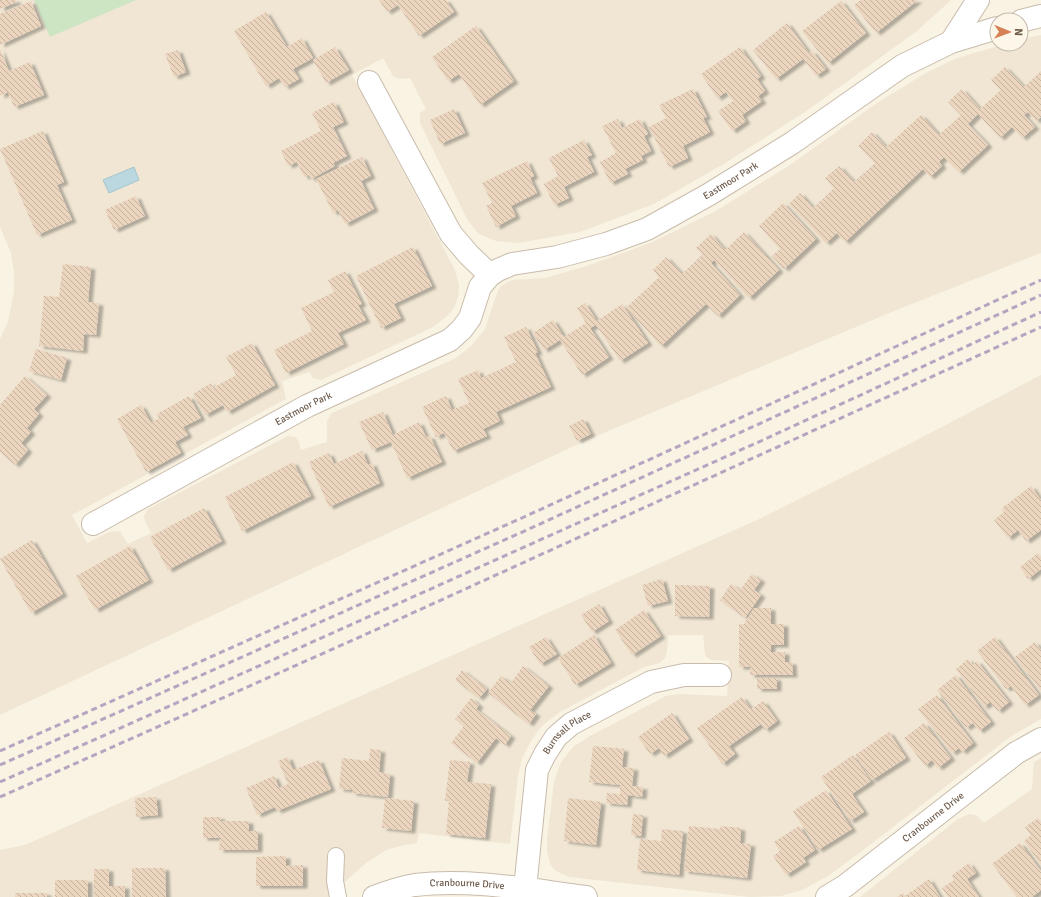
<svg xmlns="http://www.w3.org/2000/svg" width="1041" height="897" viewBox="0 0 1041 897" font-family="Signika,sans-serif">
<style>
.residential{fill:#f0e6d3}
.pitch{fill:#cee5c4}
.water{fill:#bbd7e0;stroke:#a2c5d1}
.building{fill:url(#building-back-hatch);filter:url(#shadow)}
.lines{fill:none;stroke-linecap:round;stroke-linejoin:round}
.service-casing{stroke:#c9bcac;stroke-width:18}
.minor-casing{stroke:#c9bcac;stroke-width:24}
.service{stroke:#fff;stroke-width:16}
.minor{stroke:#fff;stroke-width:22}
.rail{stroke:#b7a4c1;stroke-width:3;stroke-dasharray:6 4;stroke-linecap:butt}
.labels{text-anchor:middle;dominant-baseline:central;stroke-width:4;stroke-linejoin:round;paint-order:stroke}
.street-label{font-size:10px;fill:#6f5c4d;stroke:#fdf7ea}
</style>
<defs>
<pattern id="building-back-hatch" width="6" height="6" patternUnits="userSpaceOnUse"><rect width="6" height="6" fill="#ebd5bf"/><path d="M-1 5l2 2M0 0l6 6M5-1l2 2" fill="none" stroke="#c3b09d"/></pattern>
<filter id="shadow"><feDropShadow dx="4.5" dy="2.5" stdDeviation="1" flood-color="#0004"/></filter>
</defs>
<rect width="100%" height="100%" fill="#f9f3e4"/>
<!-- residential -->
<g class="residential">
<polygon points="0,0 951,0 917,31 805,112 722,165 654,204 580,232 518,243 496,241 479,234 468,221 420,123 420,113 426,109 410,78 399,79 393,76 383,58 352,75 455,270 459,285 458,297 454,308 446,317 433,327 321,380 312,378 310,372 282,381 286,399 72,515 87,543 109,532 120,531 128,544 151,533 145,521 144,516 148,509 288,436 295,437 298,440 301,450 327,442 327,421 332,413 456,358 471,346 485,329 497,293 501,286 512,280 545,278 587,266 650,243 714,212 790,165 877,103 924,74 957,58 1005,44 1021,44 1021,39 1041,35 1041,253 889,313 587,440 0,715 0,339 8,322 14,291 14,271 11,253 0,227"/>
<polygon points="1041,375 1041,719 1010,737 858,854 828,876 802,890 781,896 750,897 569,877 556,871 550,864 547,851 547,840 554,782 561,762 573,747 590,736 666,696 679,694 727,696 729,661 712,660 706,657 705,654 703,635 668,635 667,651 665,658 660,663 644,667 560,712 543,725 532,739 522,759 518,776 510,844 419,833 417,843 404,845 386,850 366,863 328,897 0,897 0,850 25,845 757,520 915,441"/>
<polygon points="1041,758 1041,897 860,897 958,819 969,814 976,815 984,823 1032,789 1034,762"/>
</g>
<!-- pitch -->
<polygon class="pitch" points="34,0 136,0 50,37"/>
<!-- water -->
<polygon class="water" points="134,167 139,180 109,193 103,180"/>
<!-- building -->
<g class="building">
<polygon points="0,0 16,0 17,2 0,9"/>
<polygon points="379,0 446,0 454,12 419,36 398,5 387,12"/>
<polygon points="861,0 918,0 876,33 854,5"/>
<polygon points="31,1 41,26 0,45 0,14"/>
<polygon points="841,1 866,33 828,63 802,31"/>
<polygon points="266,12 287,47 302,38 313,58 293,69 299,79 285,87 279,78 266,86 234,31"/>
<polygon points="787,23 809,53 812,51 826,69 816,76 803,59 776,79 753,50"/>
<polygon points="476,26 514,81 480,105 459,74 448,81 432,57"/>
<polygon points="335,47 349,70 326,83 313,60"/>
<polygon points="740,47 761,76 757,79 765,91 758,96 762,101 742,115 746,121 732,131 718,111 733,101 726,92 717,98 701,74"/>
<polygon points="0,49 9,71 30,62 44,95 14,107 8,92 0,96"/>
<polygon points="178,50 186,72 174,77 165,54"/>
<polygon points="1005,67 1024,87 1041,71 1041,117 1036,121 1028,112 1024,115 1035,127 1022,138 1012,127 1000,138 978,114 968,124 988,145 959,172 944,157 939,162 942,166 930,177 923,169 845,242 837,233 826,243 789,204 800,193 813,208 834,188 825,178 839,166 854,182 875,163 858,146 872,132 886,147 921,115 939,135 961,115 948,102 962,89 980,109 1001,90 991,80"/>
<polygon points="693,89 707,117 703,118 710,132 683,146 688,158 669,167 649,127 666,118 659,105"/>
<polygon points="334,102 344,122 333,127 347,156 333,163 335,166 311,179 309,175 304,177 297,162 288,166 281,151 321,131 312,113"/>
<polygon points="454,109 465,133 440,144 430,120"/>
<polygon points="618,119 622,128 640,119 648,134 644,136 651,151 641,156 643,160 625,169 628,174 610,183 600,162 616,153 602,126"/>
<polygon points="43,131 64,182 57,185 72,220 37,235 0,149"/>
<polygon points="584,140 592,155 587,157 594,172 564,187 569,198 554,205 544,184 558,176 549,158"/>
<polygon points="362,157 371,176 361,181 374,209 345,224 338,210 333,213 316,179"/>
<polygon points="527,161 534,176 530,178 537,193 511,206 516,216 496,227 486,206 492,203 482,183"/>
<polygon points="136,196 145,216 114,230 105,210"/>
<polygon points="783,203 816,239 784,269 772,256 780,249 759,226"/>
<polygon points="744,232 779,270 749,298 714,260 711,263 740,295 718,316 706,304 661,346 626,308 659,277 653,270 666,257 682,274 703,254 696,248 711,234 725,250"/>
<polygon points="413,247 432,286 394,304 401,318 381,328 356,276"/>
<polygon points="63,264 91,267 88,302 99,303 96,335 84,334 83,351 39,346 44,296 59,297"/>
<polygon points="345,271 362,304 358,305 366,320 338,333 344,344 286,373 274,350 312,331 301,308 334,292 328,280"/>
<polygon points="585,303 597,321 622,304 648,343 620,361 596,325 590,328 609,357 582,375 560,340 544,350 533,333 553,320 564,337 586,323 577,308"/>
<polygon points="526,327 538,352 535,353 551,387 496,412 500,421 483,429 487,436 453,451 444,433 436,437 422,407 446,396 452,410 469,403 458,379 478,370 481,378 516,362 504,337"/>
<polygon points="252,343 275,385 227,412 223,405 205,415 193,394 211,383 213,388 236,375 226,357"/>
<polygon points="36,349 67,358 61,380 29,371"/>
<polygon points="25,376 47,395 34,409 39,414 27,428 31,432 21,443 28,450 15,465 0,452 0,405"/>
<polygon points="189,396 201,418 183,427 188,435 175,442 181,453 146,472 117,419 141,405 151,423 159,418 157,414"/>
<polygon points="383,412 393,435 419,422 426,437 430,436 442,462 407,478 391,442 372,450 359,422"/>
<polygon points="583,419 591,434 577,441 569,426"/>
<polygon points="362,451 368,465 372,463 380,483 329,507 309,462 329,453 334,464"/>
<polygon points="293,462 311,496 242,531 225,497"/>
<polygon points="1031,486 1041,500 1041,530 1026,541 1018,530 1008,538 994,520 1004,512 1002,508"/>
<polygon points="204,508 222,541 168,570 150,537"/>
<polygon points="32,540 63,594 31,613 0,559"/>
<polygon points="130,546 149,580 95,610 76,576"/>
<polygon points="1038,553 1041,557 1041,569 1028,579 1020,567"/>
<polygon points="752,574 761,580 754,590 761,595 745,618 720,600 731,584 740,590"/>
<polygon points="662,579 668,601 648,606 642,585"/>
<polygon points="675,585 710,586 709,617 675,616"/>
<polygon points="599,604 609,621 592,632 581,615"/>
<polygon points="754,608 771,608 771,624 784,624 784,645 771,645 771,652 785,652 785,662 792,662 793,675 750,675 750,667 739,667 739,624 744,624"/>
<polygon points="644,610 661,636 632,655 615,630"/>
<polygon points="594,635 611,663 575,685 558,658"/>
<polygon points="546,637 557,654 540,664 529,647"/>
<polygon points="995,637 1039,695 1025,705 1011,686 1006,689 977,651"/>
<polygon points="1035,642 1041,650 1041,691 1015,657"/>
<polygon points="968,659 973,665 977,661 1009,702 998,711 990,702 984,707 956,669"/>
<polygon points="523,666 549,686 530,710 536,714 529,724 488,693 501,676 511,683"/>
<polygon points="462,670 487,689 479,698 455,680"/>
<polygon points="956,675 991,722 979,731 973,723 966,728 937,690"/>
<rect x="757" y="678" width="20" height="11"/>
<polygon points="937,695 973,743 962,752 959,748 952,753 918,709"/>
<polygon points="742,697 751,709 763,701 777,721 765,730 761,724 729,746 735,754 722,764 697,728"/>
<polygon points="471,698 479,705 476,709 511,736 505,745 496,738 477,763 451,743 464,726 455,719"/>
<polygon points="672,713 689,739 664,756 659,748 650,754 638,737"/>
<polygon points="924,723 951,758 938,768 932,760 925,766 904,738"/>
<polygon points="889,732 906,758 872,780 855,755"/>
<polygon points="593,746 624,749 622,767 634,768 632,786 643,787 642,797 628,795 627,805 606,803 607,793 620,794 620,785 589,782"/>
<polygon points="370,749 381,750 379,772 390,774 388,797 352,793 352,790 339,789 342,758 369,761"/>
<polygon points="853,755 871,781 852,794 864,812 850,821 821,777"/>
<polygon points="288,757 293,770 319,760 331,789 277,811 275,807 257,815 246,788 274,776 279,788 288,784 278,761"/>
<polygon points="450,760 470,762 467,782 491,784 485,838 446,834 449,801 445,801"/>
<polygon points="826,790 852,829 818,850 793,811"/>
<polygon points="156,797 158,815 136,817 135,798"/>
<polygon points="385,798 414,801 411,831 382,828"/>
<polygon points="568,798 601,802 596,845 564,841"/>
<polygon points="633,814 643,815 641,836 631,835"/>
<polygon points="203,817 221,817 221,821 249,821 249,831 258,831 258,850 219,850 220,838 203,838"/>
<polygon points="1038,818 1041,822 1041,865 1024,841 1031,835 1025,827"/>
<polygon points="689,826 720,829 721,826 741,828 740,843 751,844 747,878 684,871"/>
<polygon points="799,826 815,850 803,858 806,862 786,875 773,856 780,851 774,842"/>
<polygon points="662,829 683,831 679,875 637,870 640,839 661,841"/>
<polygon points="1020,843 1041,871 1041,890 1032,897 1017,897 992,864"/>
<polygon points="286,856 286,866 303,865 303,886 256,886 256,857"/>
<polygon points="969,863 976,873 967,879 979,897 948,897 942,888 954,880 951,876"/>
<polygon points="132,868 165,868 166,897 132,897"/>
<polygon points="94,869 109,869 109,886 125,886 125,897 94,897"/>
<polygon points="929,879 940,897 897,897 903,893 905,896"/>
<rect x="55" y="880" width="33" height="17"/>
<rect x="15" y="893" width="32" height="4"/>
</g>
<g class="lines">
<defs>
<polyline id="service" points="336,856 335,881 338,897"/>
<g id="minor">
<polyline points="1021,21 1041,16"/>
<polyline points="951,42 997,28"/>
<polyline points="369,82 451,234 469,255 490,275"/>
<path id="s1" d="M93,524L307,406L450,340L462,329L470,318L480,287L490,275L498,270L512,264L557,257L606,244L647,229L708,195L792,143L902,66L951,42L978,0"/>
<path id="s2" d="M525,889L537,770L545,754L556,737L571,724L651,682L684,675H720"/>
<path id="s3" d="M374,897C387,892 402,887 415,885C469,878 532,890 586,897"/>
<path id="s4" d="M827,897L845,886L1016,753L1041,739"/>
</g>
</defs>
<!-- service casing -->
<use href="#service" class="service-casing"/>
<!-- minor casing -->
<use href="#minor" class="minor-casing"/>
<!-- service -->
<use href="#service" class="service"/>
<!-- minor -->
<use href="#minor" class="minor"/>
<!-- rail -->
<g class="rail">
<polyline points="0,751 524,517 1041,280"/>
<polyline points="0,765 529,529 1041,295"/>
<polyline points="0,782 763,440 1041,312"/>
<polyline points="0,797 362,636 1041,327"/>
</g>
</g>
<g class="labels">
<!-- street labels -->
<g class="street-label">
<text stroke="none"><textPath href="#s1" startOffset="741">Eastmoor Park</textPath></text>
<text stroke="none"><textPath href="#s1" startOffset="240">Eastmoor Park</textPath></text>
<text stroke="none"><textPath href="#s2" startOffset="169">Burnsall Place</textPath></text>
<text stroke="none"><textPath href="#s4" startOffset="133">Cranbourne Drive</textPath></text>
<text stroke="none"><textPath href="#s3" startOffset="95">Cranbourne Drive</textPath></text>
</g>
</g>
<!-- north arrow -->
<g transform="translate(1009 32) rotate(91)"><circle r="19" fill="#fdf7ea" stroke="#c4b9ab"/>
<path d="M0-3L7 15L0 10L-7 15Z" fill="#d68056"/>
<text y="-6" font-size="11" font-weight="bold" text-anchor="middle" fill="#6f5c4d">N</text>
</g>
</svg>
